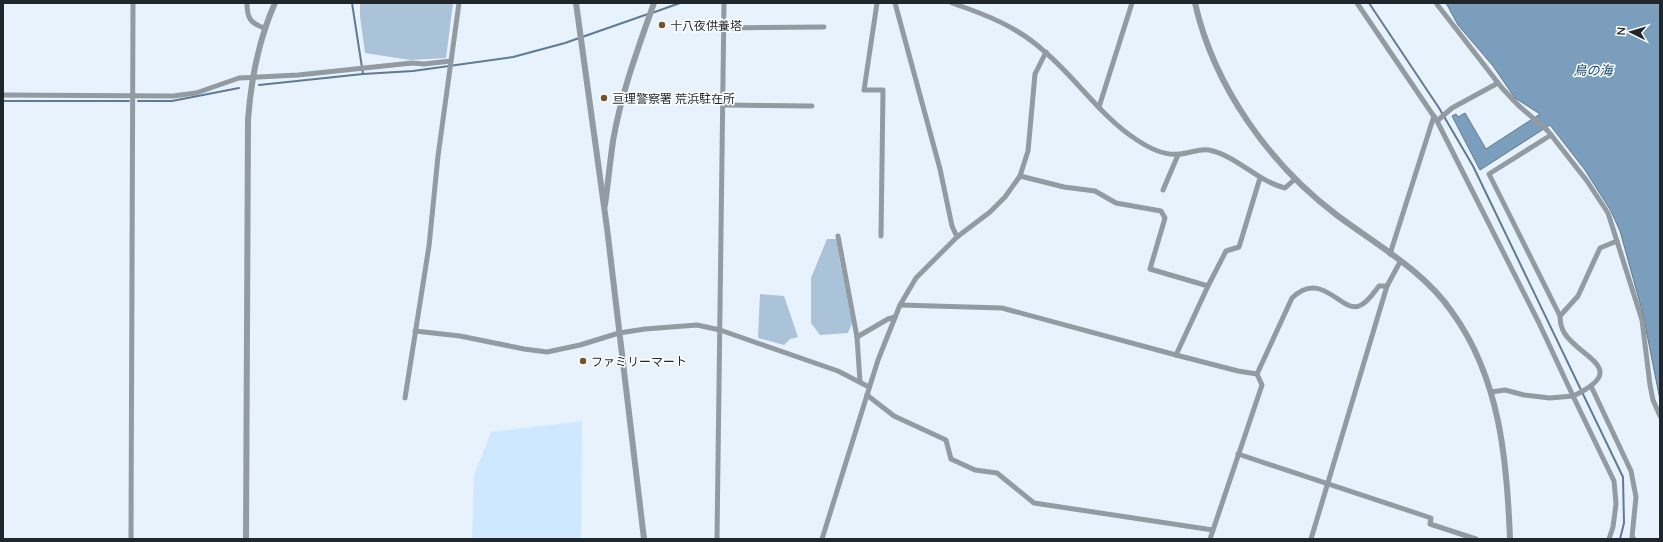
<svg xmlns="http://www.w3.org/2000/svg" width="1663" height="542" viewBox="0 0 1663 542" font-family="Lato,'Noto Sans JP',sans-serif">
<style>
.built{fill:#d0e8ff}
.green{fill:#aac3d9}
.water{fill:#7b9ebd;stroke:#5f7a92}
.lines{fill:none;stroke-linecap:round;stroke-linejoin:round}
.stream{stroke:#5f7a92;stroke-width:2}
.minor{stroke:#939ba2;stroke-width:5}
.tertiary{stroke:#939ba2;stroke-width:6}
.poi-dot{fill:#735329;stroke:#fff;stroke-width:1.5}
.labels{text-anchor:middle;dominant-baseline:central;stroke-width:3;stroke-linejoin:round;paint-order:stroke}
.poi-label{font-size:12px;fill:#1f262c;stroke:#fff;text-anchor:start}
.water-label{font-size:13px;font-style:italic;fill:#06416b;stroke:#fff}
</style>
<rect width="100%" height="100%" fill="#e7f2fc"/>
<!-- built -->
<polygon class="built" points="582,421 581,539 472,539 474,475 491,432"/>
<!-- green -->
<g class="green">
<polygon points="360,3 453,3 446,58 410,60 365,53 360,16"/>
<polygon points="827,239 836,239 852,323 848,333 820,335 811,323 811,278"/>
<polygon points="760,294 784,296 798,337 790,339 784,345 758,338"/>
</g>
<!-- water -->
<polygon class="water" points="1446,3 1660,3 1660,400 1643,314 1620,231 1611,211 1585,170 1550,125 1480,170 1452,116 1456,114 1458,117 1465,113 1486,149 1540,114 1515,98 1493,66 1458,25"/>
<g class="lines">
<!-- stream -->
<g class="stream">
<polyline points="352,3 363,74"/>
<polyline points="1369,3 1439,108 1473,166 1623,477 1624,523 1620,539"/>
<polyline points="652,13 680,3"/>
<polyline points="259,85 363,74 413,71 513,57 565,43 648,14"/>
<polyline points="3,101 129,101"/>
<polyline points="138,101 172,101 239,88"/>
</g>
<!-- minor -->
<g class="minor">
<path d="M247,3C247,18 250,23 264,28"/>
<polyline points="877,3 864,90 883,90 881,236"/>
<polyline points="895,3 940,169 952,226 957,237"/>
<path d="M952,3C987,15 1018,27 1045,52C1077,79 1101,117 1137,140C1149,148 1164,156 1179,154C1189,154 1199,148 1209,150C1237,156 1257,181 1285,188L1295,179"/>
<polyline points="1357,3 1437,121 1452,108 1498,83"/>
<polyline points="1436,3 1502,88 1518,105 1548,131 1587,181 1608,213 1642,320 1650,385 1653,400 1660,416"/>
<polyline points="724,28 824,27"/>
<polyline points="3,95 173,96 196,93 239,78 298,75 412,63 424,64 451,61"/>
<polyline points="723,105 812,106"/>
<polyline points="1099,107 1132,3"/>
<polyline points="1437,121 1539,323 1573,396 1550,398 1524,395 1505,390 1491,392"/>
<polyline points="1551,135 1489,174 1560,316"/>
<polyline points="1020,176 1064,187 1095,191 1116,203 1161,211 1165,218 1150,269 1208,286 1226,251 1239,247 1260,178"/>
<polyline points="1163,190 1178,155"/>
<polyline points="838,236 857,337 860,382"/>
<polyline points="1390,254 1434,116"/>
<path d="M900,305L1002,308L1176,355L1238,371L1257,374L1292,298C1322,269 1341,313 1359,306C1368,303 1374,292 1379,286H1387"/>
<polyline points="415,331 460,336 524,349 547,352 580,345 619,333 645,329 697,325 720,330 838,371 869,387"/>
<polyline points="857,337 888,319 895,317"/>
<polyline points="1176,355 1208,286"/>
<polyline points="1591,386 1631,471 1636,497 1632,537 1634,539"/>
<polyline points="867,395 894,416 946,440 951,459 975,470 997,473 1034,503 1213,530"/>
<polyline points="405,398 429,246 438,156 459,3"/>
<polyline points="1238,454 1431,518 1430,524 1476,539"/>
<polyline points="131,539 133,3"/>
<polyline points="717,539 724,3"/>
<polyline points="822,539 878,360 900,305 916,278 957,237 990,212 1005,197 1020,176 1028,151 1035,74 1046,52"/>
<polyline points="1210,539 1262,385 1257,374"/>
<polyline points="1311,539 1387,286 1400,262"/>
<path d="M1609,539L1613,527L1616,504L1614,481L1573,396C1630,369 1582,359 1565,334C1561,328 1560,322 1560,316L1578,296L1600,248L1617,241"/>
</g>
<!-- tertiary -->
<g class="tertiary">
<polyline points="576,3 607,228 644,539"/>
<path d="M1195,3C1214,87 1270,165 1338,216C1377,245 1424,271 1452,312C1500,378 1507,460 1510,539"/>
<path d="M605,205C608,183 610,162 613,141C621,94 638,48 654,3"/>
<path d="M246,539L248,120C251,79 258,41 275,3"/>
</g>
</g>
<!-- markers -->
<g class="poi-dot">
<circle cx="662" cy="25" r="4"/>
<circle cx="604" cy="98" r="4"/>
<circle cx="583" cy="361" r="4"/>
</g>
<g class="labels">
<!-- poi labels -->
<g class="poi-label">
<text x="670" y="25">十八夜供養塔</text>
<text x="612" y="98">亘理警察署 荒浜駐在所</text>
<text x="591" y="361">ファミリーマート</text>
</g>
<!-- water labels -->
<g class="water-label">
<text x="1593" y="70">鳥の海</text>
</g>
</g>
<!-- border -->
<rect width="1663" height="542" fill="none" stroke="#1f262c" stroke-width="8"/>
<!-- north arrow -->
<g transform="translate(1631 32) rotate(275)" stroke="#ffffff" stroke-width="3" paint-order="stroke">
<path d="M0-3L7 15L0 10L-7 15Z" fill="#1f262c"/>
<text y="-6" font-size="11" font-weight="bold" text-anchor="middle" fill="#1f262c">N</text>
</g>
</svg>
